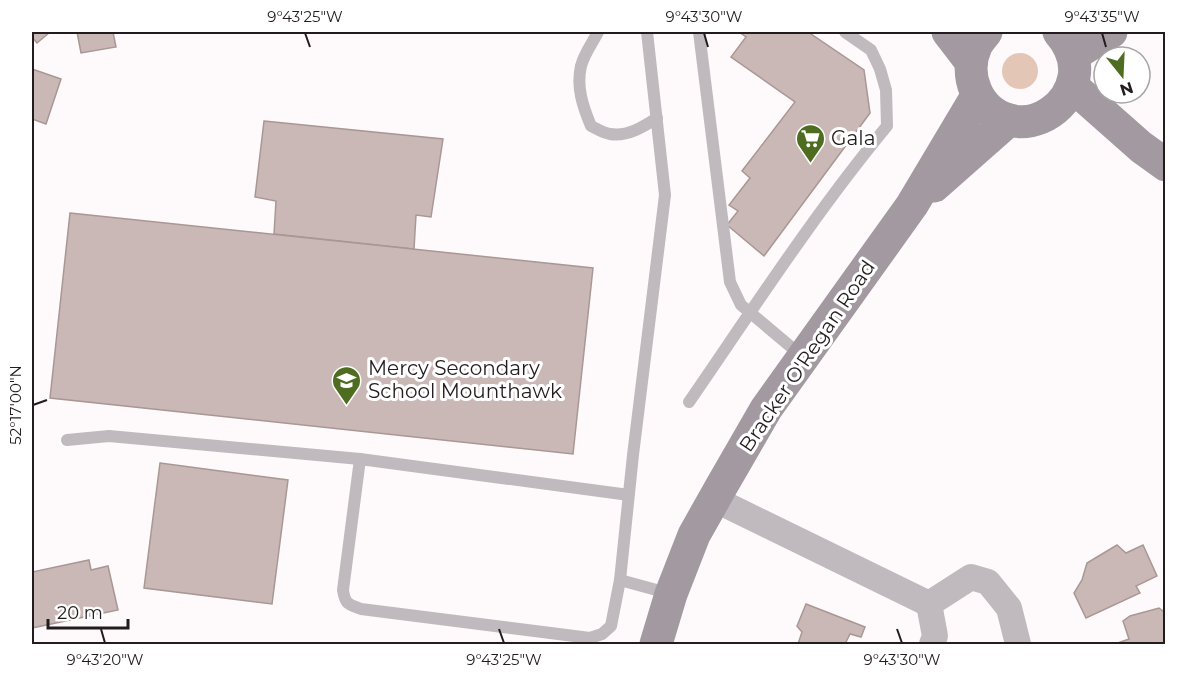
<svg xmlns="http://www.w3.org/2000/svg" width="1197" height="676" viewBox="0 0 1197 676" font-family="Montserrat,sans-serif">
<style>
.green{fill:#e3c6b5}
.building{fill:#cab8b6;stroke:#a99795;stroke-width:1.5}
.lines{fill:none;stroke-linecap:round;stroke-linejoin:round}
.service{stroke:#c0babf;stroke-width:12}
.minor{stroke:#c0babf;stroke-width:26}
.secondary{stroke:#a39aa1;stroke-width:33}
.ticks{fill:none;stroke:#231c1e;stroke-width:2}
.labels{text-anchor:middle;dominant-baseline:central;stroke-width:6;stroke-linejoin:round;paint-order:stroke}
.poi-label{font-size:20px;fill:#231c1e;stroke:#fff;text-anchor:start}
.street-label{font-size:20px;fill:#231c1e;stroke:#fff}
.neatline{fill:none;stroke:#231c1e;stroke-width:2}
.ticks-label{font-size:15px;text-anchor:middle;fill:#231c1e}
</style>
<rect width="100%" height="100%" fill="#fefafb"/>
<!-- green -->
<circle class="green" cx="1020" cy="71" r="18"/>
<!-- building -->
<g class="building">
<polygon points="32,32 50,32 37,43 32,37"/>
<polygon points="77,32 113,32 116,47 81,53"/>
<polygon points="739,32 808,32 864,70 870,113 764,256 727,225 738,211 729,205 750,178 742,171 795,102 731,57 746,37"/>
<polygon points="32,69 61,79 46,124 32,119"/>
<polygon points="264,121 443,139 431,217 416,215 414,249 274,234 276,201 255,197"/>
<polygon points="70,213 593,268 573,454 50,398"/>
<polygon points="160,463 288,480 272,604 144,588"/>
<polygon points="1117,545 1126,553 1143,545 1157,576 1136,586 1140,593 1086,618 1074,593 1082,580 1087,563"/>
<polygon points="89,560 91,570 108,566 118,610 32,628 32,572"/>
<polygon points="806,604 865,627 861,637 850,634 845,644 798,644 802,632 797,626"/>
<polygon points="1159,608 1163,611 1166,611 1166,644 1115,644 1129,639 1123,621 1130,616"/>
</g>
<g class="lines">
<!-- service -->
<g class="service">
<path d="M598,32C593,42 584,54 581,66C576,87 583,107 591,126C597,129 603,133 610,134C627,137 643,127 657,118"/>
<polyline points="699,32 730,282 741,305 803,357"/>
<path d="M689,402C753,309 815,213 887,126L886,90L880,69L871,50L845,32"/>
<polyline points="67,440 109,436 360,459"/>
<path d="M629,495L360,459L343,590C345,604 348,604 361,609L590,638L602,634L611,626L620,580L633,455L665,195L647,32"/>
<polyline points="620,580 671,594"/>
</g>
<!-- minor -->
<g class="minor">
<polyline points="714,499 929,604"/>
<polyline points="929,604 971,577 988,582 1009,608 1018,644"/>
<polyline points="929,604 935,636 932,644"/>
</g>
<!-- secondary -->
<g class="secondary">
<polyline points="948,32 971,62"/>
<path d="M986,32C983,36 978,41 976,46C963,75 977,111 1009,120C1038,128 1069,106 1074,77C1077,60 1070,45 1059,32"/>
<polyline points="1073,55 1111,32"/>
<polyline points="1072,86 1141,147 1166,165"/>
<polyline points="934,186 1009,120"/>
<polyline points="656,644 671,594 694,535 721,487 766,409 912,205 977,96"/>
</g>
</g>
<!-- ticks -->
<path class="ticks" d="M305,33L310,47M704,33L708,47M1102,33L1106,47M33,405L47,400M101,629L105,643M499,629L504,643M897,629L902,643"/>
<!-- icons -->
<defs>
<symbol id="supermarket-pin" viewBox="-11 -11 22 30"><path d="M0 17L-7.5 6A9.5 9.5 0 1 1 7.5 6Z" fill="#4f6d21" stroke="#fff"/><path d="M-6-5.5h2.5l.6 2H6L4.5 2H-2.5L-4.4-4H-6ZM-1.5 3.2a1.3 1.3 0 1 0 .1 0ZM3 3.2a1.3 1.3 0 1 0 .1 0Z" fill="#fff"/></symbol>
<symbol id="school-pin" viewBox="-11 -11 22 30"><path d="M0 17L-7.5 6A9.5 9.5 0 1 1 7.5 6Z" fill="#4f6d21" stroke="#fff"/><path d="M0-5L7-2L0 1L-7-2ZM-4 1L0 2.5L4 1V4Q0 6-4 4Z" fill="#fff"/></symbol>
</defs>
<g fill-rule="evenodd">
<use href="#supermarket-pin" x="794" y="122" width="33" height="45"/>
<use href="#school-pin" x="330" y="364" width="33" height="45"/>
</g>
<g class="labels">
<!-- poi labels -->
<g class="poi-label">
<text x="831" y="138">Gala</text>
<text x="368" y="368">Mercy Secondary<tspan x="368" dy="23">School Mounthawk</tspan></text>
</g>
<!-- street labels -->
<g class="street-label">
<text transform="translate(807 356) rotate(-56)">Bracker O'Regan Road</text>
</g>
</g>
<!-- border -->
<rect width="1197" height="676" fill="none" stroke="#ffffff" stroke-width="66"/>
<!-- north arrow -->
<g transform="translate(1122 75) rotate(162)"><circle r="28" fill="#ffffff" stroke="#a7a4a5" stroke-width="1.5"/>
<path d="M0-4.5L10 22L0 15L-10 22Z" fill="#4f6d21"/>
<text y="-9" font-size="16" font-weight="bold" text-anchor="middle" fill="#231c1e">N</text>
</g>
<!-- scale -->
<path d="M48 619v9h80v-9" fill="none" stroke="#231c1e" stroke-width="3"/>
<text x="57" y="619" font-size="18" fill="#231c1e" stroke="#ffffff" stroke-width="4.5" paint-order="stroke">20 m</text>
<rect x="33" y="33" width="1131" height="610" class="neatline"/>
<g class="ticks-label">
<text x="305" y="22">9°43'25"W</text>
<text x="704" y="22">9°43'30"W</text>
<text x="1102" y="22">9°43'35"W</text>
<text transform="translate(16 405) rotate(-90)" y="5">52°17'00"N</text>
<text x="105" y="665">9°43'20"W</text>
<text x="504" y="665">9°43'25"W</text>
<text x="902" y="665">9°43'30"W</text>
</g>
</svg>
